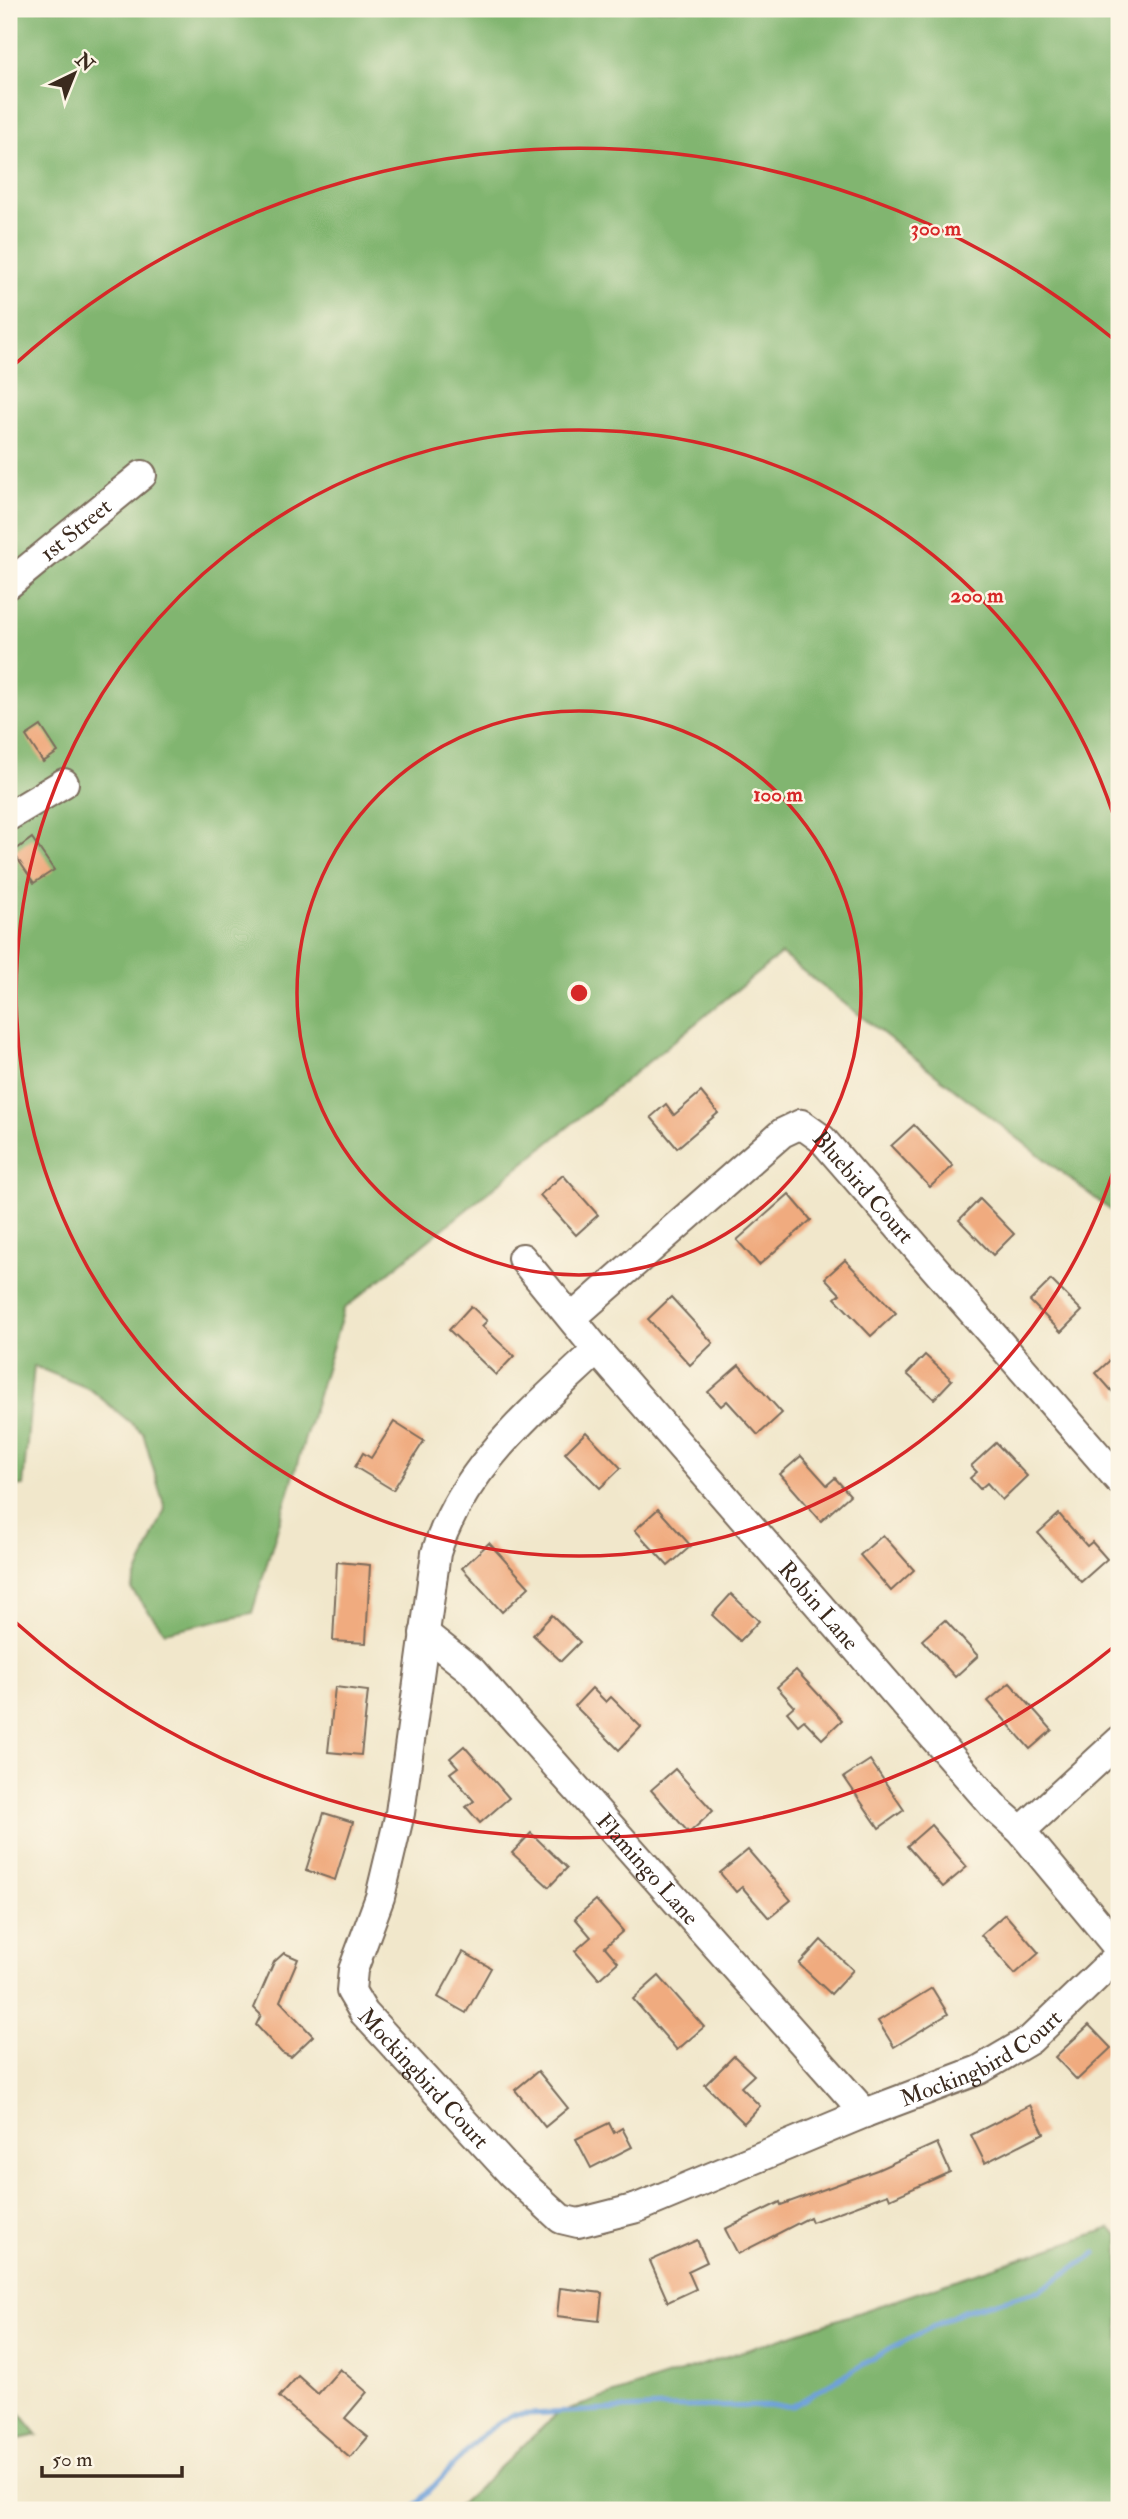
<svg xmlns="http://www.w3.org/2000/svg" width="1128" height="2519" viewBox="0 0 1128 2519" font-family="'IM FELL Double Pica',serif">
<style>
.forest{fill:#81b56f;stroke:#5e7046;stroke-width:2}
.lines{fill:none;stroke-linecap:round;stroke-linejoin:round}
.stream{stroke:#6ea1da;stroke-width:5}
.building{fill:#f0ab7f}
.minor-casing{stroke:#7b6c5b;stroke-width:32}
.minor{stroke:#fff;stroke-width:28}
.ring{fill:none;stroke:#d62828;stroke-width:3.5}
.labels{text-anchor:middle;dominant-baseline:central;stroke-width:5;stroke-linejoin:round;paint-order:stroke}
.street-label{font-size:23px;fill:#3b2a1e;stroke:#fcf5e5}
.centre{fill:#d62828;stroke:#fcf5e5;stroke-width:3.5}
.ring-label{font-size:21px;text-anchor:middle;font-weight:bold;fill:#d62828;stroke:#fcf5e5;stroke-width:5;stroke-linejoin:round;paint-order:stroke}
</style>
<rect width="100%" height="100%" fill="#fcf5e5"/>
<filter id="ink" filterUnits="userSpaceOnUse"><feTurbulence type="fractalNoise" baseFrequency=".0143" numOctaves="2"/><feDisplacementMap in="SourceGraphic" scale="14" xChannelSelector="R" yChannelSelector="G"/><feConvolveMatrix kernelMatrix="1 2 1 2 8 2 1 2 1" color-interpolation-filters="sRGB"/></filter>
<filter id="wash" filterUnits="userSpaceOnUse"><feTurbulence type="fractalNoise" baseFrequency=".00686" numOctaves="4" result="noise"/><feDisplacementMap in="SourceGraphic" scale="28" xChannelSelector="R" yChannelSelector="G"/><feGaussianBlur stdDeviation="1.57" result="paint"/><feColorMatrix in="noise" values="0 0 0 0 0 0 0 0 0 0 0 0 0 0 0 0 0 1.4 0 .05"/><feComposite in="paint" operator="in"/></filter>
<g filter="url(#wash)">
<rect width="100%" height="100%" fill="#f1e7cb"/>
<!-- forest -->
<g class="forest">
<polygon points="9,9 1119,9 1119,1217 781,954 344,1309 252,1613 165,1632 131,1589 165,1509 143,1433 90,1389 34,1366 23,1486 9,1487"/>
<polygon points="1111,2228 1119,2237 1119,2510 454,2510 558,2413"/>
<polygon points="9,2400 38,2435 9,2441"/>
</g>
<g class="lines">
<!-- stream -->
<polyline class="stream" points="411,2510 482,2435 511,2415 663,2407 793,2406 889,2349 963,2311 1040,2290 1096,2253"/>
</g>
<g id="blocks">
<!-- building -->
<g class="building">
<polygon points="41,726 58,752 43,762 26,736"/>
<polygon points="32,838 54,870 34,883 13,852"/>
<polygon points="701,1092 718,1113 677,1148 651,1117 666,1104 674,1115"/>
<polygon points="914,1125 953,1166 930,1187 891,1146"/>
<polygon points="563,1175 598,1215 576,1235 540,1195"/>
<polygon points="789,1194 811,1220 759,1265 737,1240"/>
<polygon points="980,1199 1014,1234 993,1255 959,1220"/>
<polygon points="845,1260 896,1313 871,1336 835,1298 840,1294 825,1278"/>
<polygon points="1051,1280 1082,1311 1061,1332 1030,1301"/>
<polygon points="671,1297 713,1343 690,1365 648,1319"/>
<polygon points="471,1306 487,1321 482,1326 514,1356 496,1375 449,1330"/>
<polygon points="1119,1352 1119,1399 1096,1373"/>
<polygon points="925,1355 952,1380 934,1399 907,1374"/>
<polygon points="739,1365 782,1413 758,1435 727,1401 721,1406 708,1392"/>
<polygon points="394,1422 424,1441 393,1490 355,1467 363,1453 371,1458"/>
<polygon points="586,1432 621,1468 600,1488 565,1453"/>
<polygon points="996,1443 1027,1476 1002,1500 987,1483 980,1489 970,1478 977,1472 971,1466"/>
<polygon points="801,1456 827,1485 835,1478 850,1495 821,1521 780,1474"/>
<polygon points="658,1509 691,1546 668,1566 635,1530"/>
<polygon points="1059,1514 1087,1546 1092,1542 1107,1559 1081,1582 1038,1533"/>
<polygon points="883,1535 914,1570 891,1591 860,1555"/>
<polygon points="489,1543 529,1587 502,1612 462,1568"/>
<polygon points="337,1562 370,1565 366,1643 333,1641"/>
<polygon points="731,1594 759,1621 740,1641 712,1615"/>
<polygon points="552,1615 580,1642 561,1661 533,1635"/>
<polygon points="945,1620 978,1656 955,1677 922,1640"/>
<polygon points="796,1670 842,1720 822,1739 804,1720 798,1725 787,1712 794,1706 777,1687"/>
<polygon points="1010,1683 1052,1730 1030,1749 988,1701"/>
<polygon points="335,1687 368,1691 361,1755 328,1752"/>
<polygon points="592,1688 606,1702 611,1697 641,1727 619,1750 575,1706"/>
<polygon points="464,1746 509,1798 480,1823 466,1807 474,1801 450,1773 458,1767 450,1758"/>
<polygon points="870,1760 904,1810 879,1828 844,1777"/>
<polygon points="675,1769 713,1811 689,1833 651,1790"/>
<polygon points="324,1813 353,1822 335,1880 306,1870"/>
<polygon points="931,1825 967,1867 943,1887 907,1846"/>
<polygon points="531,1833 567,1868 549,1887 512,1853"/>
<polygon points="748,1850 791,1900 769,1918 742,1887 736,1892 720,1873"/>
<polygon points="596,1900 623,1931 605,1947 618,1962 599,1979 575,1951 591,1937 575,1918"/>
<polygon points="1005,1914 1039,1953 1015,1974 981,1935"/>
<polygon points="821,1940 853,1970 831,1994 799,1964"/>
<polygon points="463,1952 491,1968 466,2013 438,1997"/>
<polygon points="284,1953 298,1959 280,2001 313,2036 291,2057 282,2053 256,2025 261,2015 254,2008 274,1962"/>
<polygon points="659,1976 704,2027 677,2050 633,1999"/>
<polygon points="932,1988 948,2014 894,2047 878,2021"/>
<polygon points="1089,2025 1111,2048 1077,2080 1055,2057"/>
<polygon points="734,2056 754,2075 741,2087 760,2106 744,2123 705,2085"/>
<polygon points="538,2071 568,2108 545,2127 515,2090"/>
<polygon points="1030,2105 1044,2133 985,2163 971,2135"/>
<polygon points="609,2123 614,2133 622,2128 632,2147 591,2168 576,2139"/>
<polygon points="937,2143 950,2172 890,2199 888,2194 812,2222 810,2217 738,2254 725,2229 780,2202 781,2205 877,2170"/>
<polygon points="697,2240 707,2262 688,2271 696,2289 668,2302 650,2261"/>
<polygon points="560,2288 602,2293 599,2321 557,2316"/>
<polygon points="340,2369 367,2392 345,2418 368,2437 350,2458 279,2397 298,2376 318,2394"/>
</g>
</g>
</g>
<g filter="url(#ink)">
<use href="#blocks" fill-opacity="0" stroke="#7b6c5b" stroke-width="2"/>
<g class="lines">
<defs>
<g id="minor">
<path id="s1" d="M9,584L142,475"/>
<polyline points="9,816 64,783"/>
<path id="s2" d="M522,1258L597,1350L996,1809L1021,1831L1119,1949"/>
<path id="s3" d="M572,1318L782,1133L801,1124L822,1139L1119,1480"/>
<path id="s4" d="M597,1350C533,1411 463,1467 436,1553L400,1813L380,1897L353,1970L351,1991L364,2013L512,2174L561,2219L578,2223L637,2208L865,2113L979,2070L1030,2040L1119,1955"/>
<path id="s5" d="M424,1633L472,1671L865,2113"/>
<polyline points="1021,1831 1119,1741"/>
</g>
</defs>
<!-- minor casing -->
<use href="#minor" class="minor-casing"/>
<!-- minor -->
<use href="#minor" class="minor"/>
</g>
</g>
<!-- distance rings -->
<g class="ring">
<circle cx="579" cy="993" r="282"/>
<path d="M1119 1153A563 563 0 1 1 1119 833"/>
<path d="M1116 1645A845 845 0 0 1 14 1621M14 365A845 845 0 0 1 1116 341"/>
</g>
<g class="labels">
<!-- street labels -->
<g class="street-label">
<text stroke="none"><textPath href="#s1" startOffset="86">1st Street</textPath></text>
<text stroke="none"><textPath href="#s3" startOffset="390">Bluebird Court</textPath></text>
<text stroke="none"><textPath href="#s2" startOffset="457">Robin Lane</textPath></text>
<text stroke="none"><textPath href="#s5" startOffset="326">Flamingo Lane</textPath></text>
<text stroke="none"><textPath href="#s4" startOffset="1475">Mockingbird Court</textPath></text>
<text stroke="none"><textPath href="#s4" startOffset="824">Mockingbird Court</textPath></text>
</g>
</g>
<circle cx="579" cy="993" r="10" class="centre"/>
<g class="ring-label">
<text x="936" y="235">300 m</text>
<text x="977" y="602">200 m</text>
<text x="778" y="801">100 m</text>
</g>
<!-- margin -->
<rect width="1128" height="2519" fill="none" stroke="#fcf5e5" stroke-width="35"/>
<!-- north arrow -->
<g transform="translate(74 74) rotate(43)" stroke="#fcf5e5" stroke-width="5" paint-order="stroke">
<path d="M0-5L12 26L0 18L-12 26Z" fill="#3b2a1e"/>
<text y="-10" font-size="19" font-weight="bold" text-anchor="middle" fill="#3b2a1e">N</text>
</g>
<!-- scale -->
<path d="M42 2466v10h140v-10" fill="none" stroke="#3b2a1e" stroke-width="3.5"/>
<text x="52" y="2466" font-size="21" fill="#3b2a1e" stroke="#fcf5e5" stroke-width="5" paint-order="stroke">50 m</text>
</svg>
